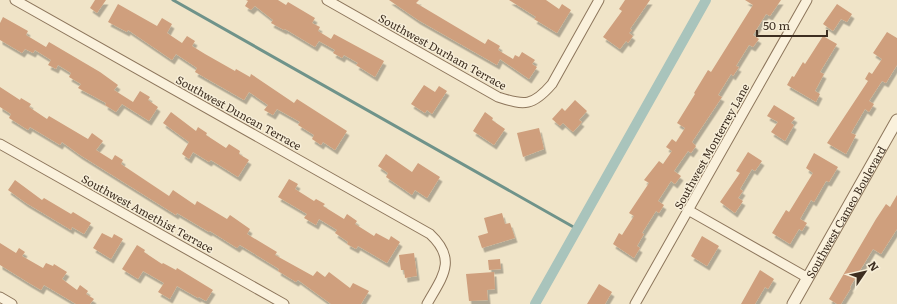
<svg xmlns="http://www.w3.org/2000/svg" width="897" height="304" viewBox="0 0 897 304" font-family="Literata,serif">
<style>
.lines{fill:none;stroke-linecap:round;stroke-linejoin:round}
.stream{stroke:#6f938a;stroke-width:3}
.canal{stroke:#a9c4bc;stroke-width:10}
.building{fill:#cf9f7d;filter:url(#shadow)}
.minor-casing{stroke:#8d765c;stroke-width:11}
.tertiary-casing{stroke:#8d765c;stroke-width:13}
.minor{stroke:#faf1dc;stroke-width:9}
.tertiary{stroke:#faf1dc;stroke-width:11}
.labels{text-anchor:middle;dominant-baseline:central;stroke-width:3;stroke-linejoin:round;paint-order:stroke}
.street-label{font-size:11px;fill:#3d2e20;stroke:#f7eed8}
</style>
<defs>
<filter id="shadow"><feDropShadow dx="2.5" dy="4.5" stdDeviation="0" flood-color="#0004"/></filter>
</defs>
<rect width="100%" height="100%" fill="#f0e4c8"/>
<g class="lines">
<!-- stream -->
<polyline class="stream" points="173,0 577,229"/>
<!-- canal -->
<polyline class="canal" points="535,304 706,0"/>
</g>
<!-- building -->
<g class="building">
<polygon points="95,0 106,0 97,13 90,8"/>
<polygon points="246,0 278,0 286,5 288,2 315,18 312,23 320,27 318,31 331,39 334,34 384,61 375,77 356,65 358,63 344,55 342,58 333,53 335,50 319,41 315,47 285,29 284,30 271,23 273,20 255,6 251,10 245,6 248,1"/>
<polygon points="389,0 419,0 416,3 485,44 488,39 500,46 498,50 513,59 515,55 519,57 522,52 535,60 532,64 537,67 529,79 500,59 497,65 418,20"/>
<polygon points="509,0 546,0 559,9 562,4 571,10 557,33 534,19 536,17"/>
<polygon points="625,0 650,0 630,29 632,30 629,33 633,36 628,43 626,41 620,49 603,37 622,11 619,9"/>
<polygon points="745,0 781,0 770,16 766,14 753,35 759,39 753,47 749,45 736,66 739,67 733,76 731,74 718,95 722,97 692,142 696,146 691,153 688,151 674,171 681,176 675,184 671,181 658,201 664,205 659,213 656,211 642,233 644,234 637,246 640,248 634,258 613,244 619,233 622,235 634,216 629,213 649,183 644,180 659,161 663,164 672,151 666,147 672,139 676,142 685,128 677,123 695,94 694,93 708,70 711,72 753,5"/>
<polygon points="118,4 157,26 162,18 172,24 167,33 182,43 187,36 195,41 192,46 205,54 235,71 236,69 250,77 251,74 294,103 297,99 347,131 335,150 323,142 321,145 312,139 314,135 298,125 300,122 277,109 273,115 264,110 268,105 249,92 244,100 195,72 197,68 176,54 172,60 128,30 127,32 108,22"/>
<polygon points="837,4 852,14 847,22 841,19 833,31 823,24"/>
<polygon points="3,17 28,31 26,35 46,47 49,42 100,72 118,85 114,90 133,102 140,91 150,97 148,100 158,107 149,121 122,104 116,112 105,105 106,103 78,88 81,84 69,77 71,73 58,65 56,69 48,65 51,60 35,50 33,53 25,49 22,53 0,40 0,23"/>
<polygon points="887,32 897,38 897,65 886,83 882,81 869,101 874,104 869,112 865,109 851,133 856,135 846,154 827,143 868,81 865,79 869,72 872,74 882,59 873,53"/>
<polygon points="823,36 837,44 820,72 824,74 815,91 820,94 816,102 787,85 792,76 794,77 803,62 805,64"/>
<polygon points="424,85 435,92 439,86 447,91 432,114 427,110 425,113 411,104"/>
<polygon points="0,87 20,100 21,98 31,104 29,107 47,119 49,116 88,139 92,133 103,141 96,150 112,160 115,155 123,160 121,164 169,196 173,190 195,205 197,201 227,219 230,215 250,229 247,234 277,252 275,255 313,276 317,271 325,277 329,272 350,288 353,283 369,291 361,304 331,304 298,280 296,282 278,271 279,269 240,245 237,248 210,231 209,232 177,213 176,215 80,155 62,142 60,145 30,127 28,130 9,118 11,114 0,107"/>
<polygon points="575,100 587,111 579,120 582,122 573,132 563,123 560,126 552,119 562,108 565,111"/>
<polygon points="774,105 795,118 791,123 794,125 785,141 771,132 778,122 767,116"/>
<polygon points="171,112 196,131 198,127 207,133 206,135 226,148 229,144 240,151 239,154 249,160 238,177 211,160 209,162 193,152 189,159 182,154 189,142 163,123"/>
<polygon points="485,112 493,118 492,120 505,129 494,145 473,131"/>
<polygon points="539,128 544,149 523,157 517,133"/>
<polygon points="748,152 762,161 755,171 752,169 740,189 743,191 738,198 743,201 735,213 720,202 740,173 736,171"/>
<polygon points="814,153 838,167 829,182 826,181 814,202 811,200 800,219 807,223 802,231 799,229 790,244 772,233 786,210 789,212 813,173 806,168"/>
<polygon points="386,154 412,172 418,163 440,177 427,198 415,190 412,195 386,177 388,173 378,166"/>
<polygon points="289,179 298,184 295,189 314,201 316,199 325,204 323,206 344,219 347,214 357,221 355,224 374,236 376,233 389,240 391,236 400,242 387,263 358,246 356,249 347,244 348,242 335,233 337,230 319,219 316,225 304,218 307,214 278,197"/>
<polygon points="15,180 42,200 44,198 71,214 73,212 91,223 84,234 72,227 71,230 26,203 8,190"/>
<polygon points="897,195 897,229 881,254 873,249 850,287 851,288 841,304 837,304 829,299 876,219 886,204 890,207"/>
<polygon points="502,213 505,224 510,223 515,238 482,248 478,236 488,233 484,218"/>
<polygon points="102,233 112,238 114,234 123,239 111,259 93,248"/>
<polygon points="702,236 719,246 707,266 691,256"/>
<polygon points="0,243 16,253 19,248 25,252 22,256 43,268 46,263 53,266 54,264 67,272 62,279 77,290 80,285 88,291 86,294 94,299 90,304 76,304 44,285 41,290 29,283 0,265"/>
<polygon points="137,245 145,250 144,252 162,264 163,263 176,270 177,268 213,290 206,301 199,297 198,298 177,286 170,299 158,292 164,283 143,271 138,279 122,269"/>
<polygon points="414,253 417,276 405,278 404,270 401,270 399,255"/>
<polygon points="500,259 501,269 489,270 488,260"/>
<polygon points="760,270 774,279 768,289 765,287 755,304 741,304"/>
<polygon points="494,272 495,289 487,290 488,300 469,301 466,274"/>
<polygon points="599,284 612,292 605,304 587,304"/>
</g>
<g class="lines">
<defs>
<g id="minor">
<path d="M15,0L430,234C458,260 442,277 427,304"/>
<path d="M327,0L498,97C525,106 533,106 552,84L599,0"/>
<polyline points="0,144 284,304"/>
<polyline points="688,210 808,278"/>
<polyline points="0,297 12,304"/>
<polyline points="635,304 807,0"/>
</g>
<g id="tertiary">
<path id="s1" d="M793,304L897,120"/>
</g>
</defs>
<!-- minor casing -->
<use href="#minor" class="minor-casing"/>
<!-- tertiary casing -->
<use href="#tertiary" class="tertiary-casing"/>
<!-- minor -->
<use href="#minor" class="minor"/>
<!-- tertiary -->
<use href="#tertiary" class="tertiary"/>
</g>
<g class="labels">
<!-- street labels -->
<g class="street-label">
<text transform="translate(443 51) rotate(29)">Southwest Durham Terrace</text>
<text transform="translate(239 112) rotate(29)">Southwest Duncan Terrace</text>
<text transform="translate(711 146) rotate(-61)">Southwest Monterrey Lane</text>
<text stroke="none"><textPath href="#s1" startOffset="106">Southwest Cameo Boulevard</textPath></text>
<text transform="translate(148 213) rotate(29)">Southwest Amethist Terrace</text>
</g>
</g>
<!-- north arrow -->
<g transform="translate(865 272) rotate(56)" stroke="#f7eed8" stroke-width="3" paint-order="stroke">
<path d="M0-3L7 15L0 10L-7 15Z" fill="#3d2e20"/>
<text y="-6" font-size="11" font-weight="bold" text-anchor="middle" fill="#3d2e20">N</text>
</g>
<!-- scale -->
<path d="M757 30v6h70v-6" fill="none" stroke="#3d2e20" stroke-width="2"/>
<text x="763" y="30" font-size="12" fill="#3d2e20" stroke="#f7eed8" stroke-width="3" paint-order="stroke">50 m</text>
</svg>
